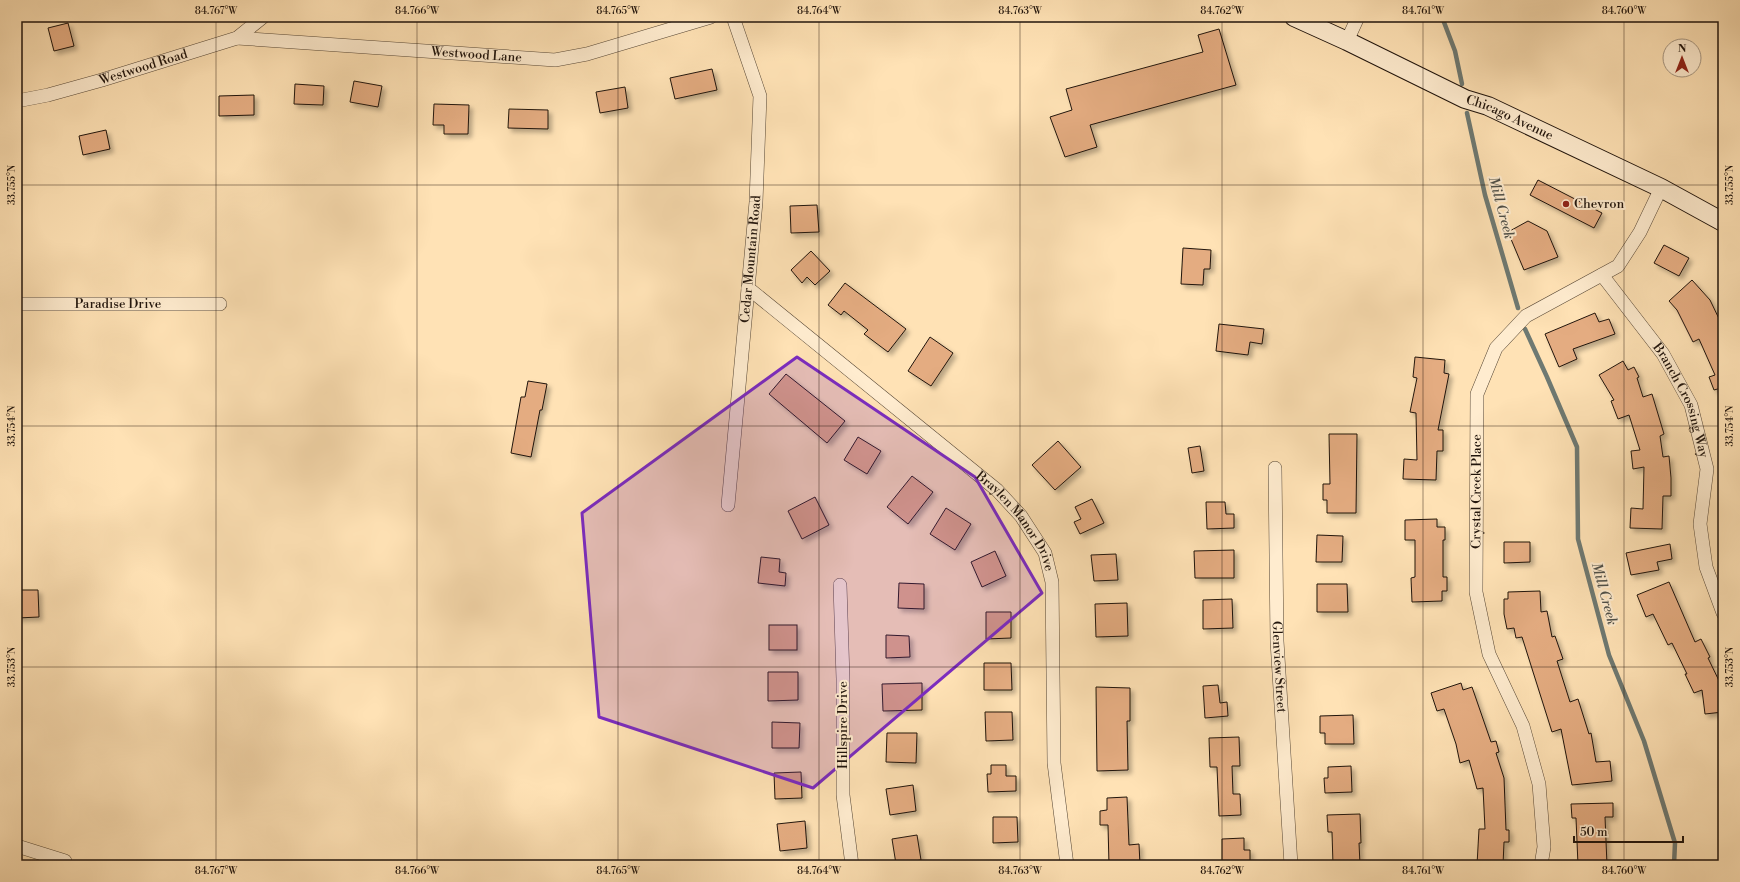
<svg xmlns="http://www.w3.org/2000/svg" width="1740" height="882" viewBox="0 0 1740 882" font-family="'Libre Bodoni',serif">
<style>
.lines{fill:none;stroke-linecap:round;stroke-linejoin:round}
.stream{stroke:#6e7972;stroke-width:4.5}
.building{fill:#e4ac81;stroke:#20140c;filter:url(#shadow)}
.street-casing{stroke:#584836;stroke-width:14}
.secondary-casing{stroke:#20140c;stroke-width:20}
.street{stroke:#ffeccf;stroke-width:13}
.secondary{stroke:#ffeccf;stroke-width:18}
.marked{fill:#7b2cbf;fill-opacity:0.2;stroke:#7b2cbf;stroke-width:3;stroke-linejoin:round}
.ticks{fill:none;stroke:#20140c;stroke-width:1;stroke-opacity:0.45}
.poi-dot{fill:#8f2418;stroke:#ffeccf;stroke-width:1.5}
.labels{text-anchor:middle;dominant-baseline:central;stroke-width:4;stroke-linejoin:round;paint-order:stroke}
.street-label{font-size:13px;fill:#20140c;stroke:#ffeccf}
.poi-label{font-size:13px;fill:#20140c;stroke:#ffeccf;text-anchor:start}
.water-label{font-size:14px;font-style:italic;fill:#4e4f48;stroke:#ffeccf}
.neatline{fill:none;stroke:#20140c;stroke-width:1.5}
.ticks-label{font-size:10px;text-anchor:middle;fill:#20140c}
</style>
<defs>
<filter id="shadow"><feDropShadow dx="3.5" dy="3.5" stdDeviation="2" flood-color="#0004"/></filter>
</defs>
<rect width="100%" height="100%" fill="#ffe2b5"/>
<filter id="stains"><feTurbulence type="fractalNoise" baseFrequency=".005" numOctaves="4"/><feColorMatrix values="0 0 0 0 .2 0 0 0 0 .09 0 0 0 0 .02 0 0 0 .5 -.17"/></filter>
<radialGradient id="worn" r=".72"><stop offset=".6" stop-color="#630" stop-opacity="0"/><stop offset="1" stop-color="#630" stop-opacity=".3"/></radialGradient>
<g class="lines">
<!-- stream -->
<g class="stream">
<polyline points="1442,17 1455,51 1462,84"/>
<polyline points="1467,113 1485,195 1518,308"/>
<polyline points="1525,329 1547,377 1577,447 1578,539 1609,655 1644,741 1675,843 1674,865"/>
</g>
</g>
<!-- building -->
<g class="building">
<polygon points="68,23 74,46 54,51 48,28"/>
<polygon points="1219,29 1236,85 1090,125 1097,147 1065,157 1050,117 1072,110 1066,89 1203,52 1198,35"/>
<polygon points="712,69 717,90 675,99 670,78"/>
<polygon points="354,81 382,86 378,107 350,102"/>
<polygon points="295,84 324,86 323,105 294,104"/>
<polygon points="625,87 628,108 600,113 596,92"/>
<polygon points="254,95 254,115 219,116 219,96"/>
<polygon points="434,104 469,105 468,134 444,134 444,125 433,125"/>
<polygon points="509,109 548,110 548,129 508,128"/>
<polygon points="106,130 110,149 83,155 79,136"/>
<polygon points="1538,180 1602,213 1594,228 1530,195"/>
<polygon points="817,205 819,232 791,233 790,206"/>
<polygon points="1528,221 1547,231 1558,257 1524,270 1508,232"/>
<polygon points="1664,245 1689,258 1679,276 1654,263"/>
<polygon points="1183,248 1211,250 1210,269 1204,269 1203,285 1181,284"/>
<polygon points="811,251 830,271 815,285 807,277 802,283 791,270"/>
<polygon points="1692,280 1710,300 1723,327 1723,393 1721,388 1714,390 1709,377 1715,375 1699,339 1693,342 1677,310 1669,301"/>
<polygon points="845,283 906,329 888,352 864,334 868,330 844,311 841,315 828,305"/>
<polygon points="1595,313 1599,322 1609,319 1615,334 1573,349 1577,359 1559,367 1545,334"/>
<polygon points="1219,324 1264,329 1262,344 1250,342 1248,355 1216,351"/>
<polygon points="930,337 953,353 931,386 908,371"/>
<polygon points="1415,357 1445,360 1444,373 1449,374 1438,430 1443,430 1443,451 1437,451 1436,480 1403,479 1404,459 1417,460 1416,413 1410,412 1417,378 1413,377"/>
<polygon points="1623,361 1628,370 1634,367 1639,377 1637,378 1643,397 1652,394 1664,434 1660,436 1663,457 1669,456 1671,478 1671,496 1663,496 1662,529 1630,528 1631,508 1643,509 1644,467 1633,469 1631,451 1640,450 1629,415 1618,419 1611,401 1614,400 1599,375"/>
<polygon points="786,374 845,421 827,443 769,394"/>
<polygon points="528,381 547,384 542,410 540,410 531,457 511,453 521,397 525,397"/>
<polygon points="1329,434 1357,434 1356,513 1327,513 1327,500 1323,500 1323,484 1330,484"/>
<polygon points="858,437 881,451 867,474 844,460"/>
<polygon points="1058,441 1081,467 1055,490 1032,465"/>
<polygon points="1200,446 1204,471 1192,473 1188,448"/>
<polygon points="912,476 933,492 908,524 887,507"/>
<polygon points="815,497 829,525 802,539 788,511"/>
<polygon points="1092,499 1104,523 1080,534 1074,522 1081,519 1075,507"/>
<polygon points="1206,502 1225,502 1226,514 1234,514 1234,528 1207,529"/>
<polygon points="946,508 971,524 955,550 930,534"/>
<polygon points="1437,519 1437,527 1445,527 1445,540 1443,540 1443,577 1447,577 1447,591 1442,591 1442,601 1412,602 1411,578 1415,577 1415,540 1405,540 1405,520"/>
<polygon points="1317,535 1343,536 1342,562 1316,562"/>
<polygon points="1504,542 1530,542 1530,562 1504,563"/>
<polygon points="1670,544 1672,559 1657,562 1659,570 1631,575 1626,553"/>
<polygon points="1234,550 1234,578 1195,578 1194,551"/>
<polygon points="995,551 1006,576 982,587 971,562"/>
<polygon points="1116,554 1118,580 1094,581 1091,555"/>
<polygon points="761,557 780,559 779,572 786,573 785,586 758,583"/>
<polygon points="1669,582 1695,642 1701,639 1710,657 1708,658 1723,689 1723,712 1705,714 1702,690 1694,693 1685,674 1687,674 1672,643 1668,645 1653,614 1646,617 1637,595"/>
<polygon points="899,583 924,584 924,609 898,608"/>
<polygon points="1317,584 1347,584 1348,612 1317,612"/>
<polygon points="17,590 38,590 39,617 17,618"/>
<polygon points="1540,591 1541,612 1547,611 1552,637 1555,636 1563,659 1557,661 1570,702 1578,699 1589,734 1591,733 1596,762 1610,761 1612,781 1572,785 1561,729 1552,732 1522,637 1516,638 1514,628 1507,629 1504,614 1504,599 1508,599 1508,592"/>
<polygon points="1232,599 1233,628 1203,629 1203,600"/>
<polygon points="1127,603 1128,636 1096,637 1095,604"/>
<polygon points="986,612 1011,612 1011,638 986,639"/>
<rect x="769" y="625" width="28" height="25"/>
<polygon points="886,635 909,636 910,657 886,658"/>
<polygon points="984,663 1011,663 1012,690 984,690"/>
<polygon points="768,672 798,672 798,700 768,701"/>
<polygon points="922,683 922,710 883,711 882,684"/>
<polygon points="1461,683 1463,690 1472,687 1491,742 1496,741 1499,752 1496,753 1504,778 1506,830 1509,830 1509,842 1504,842 1503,865 1477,865 1479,829 1485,829 1483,788 1477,789 1469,760 1460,763 1456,744 1444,709 1437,711 1431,693"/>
<polygon points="1218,685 1220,703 1227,702 1228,716 1205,718 1203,686"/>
<polygon points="1096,687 1130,688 1130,721 1127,721 1128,770 1097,771"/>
<polygon points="985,712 1012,712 1013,740 986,741"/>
<polygon points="1353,715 1354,744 1325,744 1325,733 1320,733 1320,716"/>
<polygon points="772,722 800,723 799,748 772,748"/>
<polygon points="887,733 917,733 916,763 886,762"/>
<polygon points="1239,737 1240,766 1232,766 1233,794 1240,794 1241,815 1219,816 1217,767 1210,767 1209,738"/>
<polygon points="991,765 1006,765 1006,776 1016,776 1016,791 988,792 987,774 991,774"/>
<polygon points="1351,766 1352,792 1325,793 1324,778 1328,778 1328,767"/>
<polygon points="801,772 802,798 775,799 774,773"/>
<polygon points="913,785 916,811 890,815 886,789"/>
<polygon points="1127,797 1129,845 1139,844 1140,865 1109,865 1108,825 1100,825 1100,811 1107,810 1107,798"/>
<polygon points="1613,803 1613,817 1605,817 1607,865 1578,865 1576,818 1572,818 1571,804"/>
<polygon points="1360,814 1361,843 1359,843 1360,865 1333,865 1332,832 1328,832 1327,815"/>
<polygon points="993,817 1017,817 1018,842 993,843"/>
<polygon points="805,821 807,848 780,851 777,824"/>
<polygon points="917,835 921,860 896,864 892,839"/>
<polygon points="1244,838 1244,850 1250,850 1250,864 1222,865 1222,839"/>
</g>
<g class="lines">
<defs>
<g id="street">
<path id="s1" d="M237,38L555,60L587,54L711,17"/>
<polyline points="1347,41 1358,17"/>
<path id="s2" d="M17,101L48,95L102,80L237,38L263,17"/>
<path id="s3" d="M1602,275L1663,354L1691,405L1707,469L1700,524L1706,567L1723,613"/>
<path id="s4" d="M748,288L997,490L1021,516L1045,553L1052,582L1054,763L1067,865"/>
<path id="s5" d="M17,304H220"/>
<path id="s6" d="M1275,468L1277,641L1291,865"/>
<path id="s7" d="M728,505L756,202L760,96L733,17"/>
<polyline points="840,585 843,679 843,795 852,865"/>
<polyline points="17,846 65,861"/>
<path id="s8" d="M1541,865L1544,847L1539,784L1523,726L1489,654L1476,592L1477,394L1496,348L1526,316L1618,266L1640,232L1661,188"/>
</g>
<g id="secondary">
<path id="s9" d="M1294,17L1347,41L1465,99L1488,106L1661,188L1723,222"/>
</g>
</defs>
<!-- street casing -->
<use href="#street" class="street-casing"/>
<!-- secondary casing -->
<use href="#secondary" class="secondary-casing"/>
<!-- street -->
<use href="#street" class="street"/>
<!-- secondary -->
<use href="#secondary" class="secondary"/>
</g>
<!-- marked area -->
<path class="marked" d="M797,357L975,477L1042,593L813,788L599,717L582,513Z"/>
<!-- ticks -->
<path class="ticks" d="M216,17V865M417,17V865M618,17V865M819,17V865M1020,17V865M1222,17V865M1423,17V865M1624,17V865M17,185H1723M17,426H1723M17,667H1723"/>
<!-- markers -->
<circle class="poi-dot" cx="1566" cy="204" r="4"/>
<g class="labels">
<!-- street labels -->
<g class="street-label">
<text stroke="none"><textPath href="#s1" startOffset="240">Westwood Lane</textPath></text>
<text stroke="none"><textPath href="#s2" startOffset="131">Westwood Road</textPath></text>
<text stroke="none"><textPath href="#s9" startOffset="238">Chicago Avenue</textPath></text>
<text stroke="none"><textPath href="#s7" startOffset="247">Cedar Mountain Road</textPath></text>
<text stroke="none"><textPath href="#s5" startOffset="101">Paradise Drive</textPath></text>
<text stroke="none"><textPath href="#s3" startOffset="150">Branch Crossing Way</textPath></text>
<text stroke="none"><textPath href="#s8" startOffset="385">Crystal Creek Place</textPath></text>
<text stroke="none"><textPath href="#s4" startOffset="357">Braylen Manor Drive</textPath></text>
<text stroke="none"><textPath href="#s6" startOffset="199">Glenview Street</textPath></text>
<text transform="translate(843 725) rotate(-90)">Hillspire Drive</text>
</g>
<!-- poi labels -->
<g class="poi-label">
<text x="1574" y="204">Chevron</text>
</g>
<!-- water labels -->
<g class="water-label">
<text transform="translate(1501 208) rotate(75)">Mill Creek</text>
<text transform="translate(1604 594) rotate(75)">Mill Creek</text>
</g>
</g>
<!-- margin -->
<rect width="1740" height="882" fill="none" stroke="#ffe2b5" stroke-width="44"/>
<!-- north arrow -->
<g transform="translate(1682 58)"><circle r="19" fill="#ffeccf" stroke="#a69681"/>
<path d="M0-3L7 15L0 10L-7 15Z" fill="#8f2418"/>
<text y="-6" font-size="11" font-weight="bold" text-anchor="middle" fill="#20140c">N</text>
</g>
<!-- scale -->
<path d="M1574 836v6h109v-6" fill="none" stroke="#20140c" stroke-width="2"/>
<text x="1580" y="836" font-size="12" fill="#20140c" stroke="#ffeccf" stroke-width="3" paint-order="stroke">50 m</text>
<rect x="22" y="22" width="1696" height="838" class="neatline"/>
<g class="ticks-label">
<text x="216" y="14">84.767°W</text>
<text x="417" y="14">84.766°W</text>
<text x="618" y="14">84.765°W</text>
<text x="819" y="14">84.764°W</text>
<text x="1020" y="14">84.763°W</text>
<text x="1222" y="14">84.762°W</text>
<text x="1423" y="14">84.761°W</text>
<text x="1624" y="14">84.760°W</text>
<text transform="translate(11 185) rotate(-90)" y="4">33.755°N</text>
<text transform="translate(1729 185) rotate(-90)" y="4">33.755°N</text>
<text transform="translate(11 426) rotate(-90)" y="4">33.754°N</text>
<text transform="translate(1729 426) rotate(-90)" y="4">33.754°N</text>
<text transform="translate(11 667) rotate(-90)" y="4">33.753°N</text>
<text transform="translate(1729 667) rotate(-90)" y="4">33.753°N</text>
<text x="216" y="874">84.767°W</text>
<text x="417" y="874">84.766°W</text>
<text x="618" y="874">84.765°W</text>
<text x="819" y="874">84.764°W</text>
<text x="1020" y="874">84.763°W</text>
<text x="1222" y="874">84.762°W</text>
<text x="1423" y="874">84.761°W</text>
<text x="1624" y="874">84.760°W</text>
</g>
<rect width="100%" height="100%" filter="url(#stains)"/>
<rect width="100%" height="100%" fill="url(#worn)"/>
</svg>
